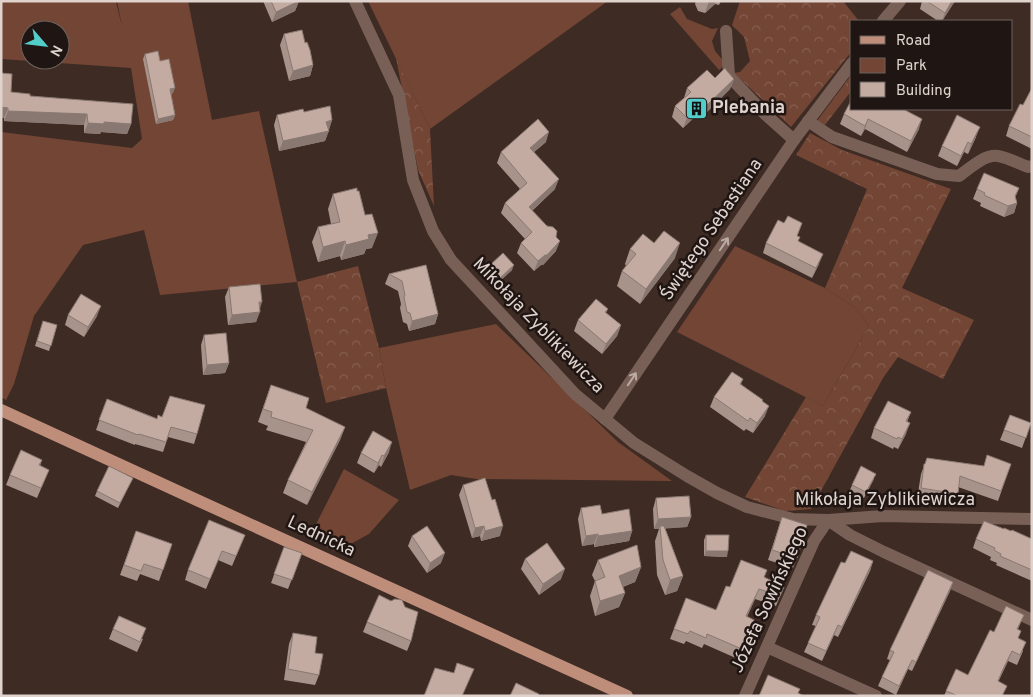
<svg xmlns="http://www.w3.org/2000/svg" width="1033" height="697" viewBox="0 0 1033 697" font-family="Overpass,sans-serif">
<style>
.green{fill:#724534;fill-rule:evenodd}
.forest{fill:url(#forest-crowns)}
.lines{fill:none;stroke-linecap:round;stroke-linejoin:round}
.minor{stroke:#786057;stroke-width:12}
.major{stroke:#bf8e7b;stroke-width:12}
.wall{fill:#a8938a}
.shaded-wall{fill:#887871}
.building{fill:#c3aba1;stroke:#887871}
.oneway{stroke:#bcaba4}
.labels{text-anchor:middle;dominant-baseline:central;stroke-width:5;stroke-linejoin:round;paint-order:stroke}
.poi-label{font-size:18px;font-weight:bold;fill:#e0d3ce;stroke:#1f1613;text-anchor:start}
.street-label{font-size:18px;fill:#e0d3ce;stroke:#1f1613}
</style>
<defs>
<pattern id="forest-crowns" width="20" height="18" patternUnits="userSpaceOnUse" patternTransform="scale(1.25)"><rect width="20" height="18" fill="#724534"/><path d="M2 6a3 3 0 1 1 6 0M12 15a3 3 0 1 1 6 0" fill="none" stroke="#865f50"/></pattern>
</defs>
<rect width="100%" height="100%" fill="#3e2b24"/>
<!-- green -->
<g class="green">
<path d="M1,1H104L116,2L122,26L117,1H188L212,120L259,111L297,282L160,295L144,230L83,245L34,316L14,384L6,400L1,397V132L132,148L142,139L131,68L1,59ZM30,30H60V60H30Z"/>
<polygon points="368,1 608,1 430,129"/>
<polygon points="680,7 687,19 712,29 718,28 712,41 715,51 726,64 719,70 670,14"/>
<polygon points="735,246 825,288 857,309 869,326 823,406 677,332"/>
<polygon points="496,324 618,442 672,481 476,479 451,475 410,490 386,388 379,348"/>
<polygon points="344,469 399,500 369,534 336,552 309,538"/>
</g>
<!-- forest -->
<g class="forest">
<polygon points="740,1 843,1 859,21 852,21 852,51 791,127 734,73 740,72 750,61 744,37 732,25"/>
<polygon points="396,58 430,129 434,206 418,170"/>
<polygon points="852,74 852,90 825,125 817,121"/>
<polygon points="810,133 842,150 951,189 902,288 974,320 943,379 898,357 883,378 811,509 785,511 745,497 806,397 823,406 869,326 857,309 825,288 867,189 796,155"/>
<polygon points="358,266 379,348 386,388 326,403 297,282"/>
</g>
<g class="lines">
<!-- minor -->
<g class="minor">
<polyline points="355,1 399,95 413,180 433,231 451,260 575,394 634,443 687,476 717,493 747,507 793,519 828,520 883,516 1032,519"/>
<polyline points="883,21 900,1"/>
<polyline points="726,31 729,76 766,115 794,140"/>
<path d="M808,121L832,137L937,174L959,176C969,169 984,154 998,156C1006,157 1020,164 1028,167L1032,166"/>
<polyline points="605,419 794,140 852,63"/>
<polyline points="828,520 850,535 884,552 1032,620"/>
<polyline points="767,647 876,696"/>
<polyline points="745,696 814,541 828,520"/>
</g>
<!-- major -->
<polyline class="major" points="1,410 199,501 627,696"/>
</g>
<!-- wall -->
<g class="wall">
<polygon points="263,1 299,1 295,11 272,22"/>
<polygon points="696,1 721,1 719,5 715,4 705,13 698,11 695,4"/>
<polygon points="922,1 955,1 942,21 938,21 920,9"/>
<polygon points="284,34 305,43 313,65 310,76 289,81 280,45"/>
<polygon points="145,54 160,61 173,93 171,94 175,115 173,120 156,124 143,59"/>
<polygon points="727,71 734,79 730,89 702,117 698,114 683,128 672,117 675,106 684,98 687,88 715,78"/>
<polygon points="1,73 11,92 30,96 131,124 127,134 101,132 100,134 84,133 84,125 4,121 4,118 1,118"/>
<polygon points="1032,88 1032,149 1006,136 1009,126 1023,105"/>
<polygon points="304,112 332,120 325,141 279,151 274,125 277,115"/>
<polygon points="844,114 919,129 907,152 865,129 861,136 840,124"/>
<polygon points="976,137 968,154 964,152 957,166 938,156 942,146"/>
<polygon points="546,142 534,152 555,189 532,211 556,251 543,265 541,265 534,271 517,253 521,243 525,239 501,213 505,203 520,189 497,163 501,152"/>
<polygon points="1019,188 1015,198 1017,203 1014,213 1004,217 980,206 981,203 973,199 977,189"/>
<polygon points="333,194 372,248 366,249 364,254 341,260 340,256 318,262 312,242 318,227 331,224 328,209"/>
<polygon points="784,223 802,223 797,236 798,241 819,264 812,278 763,253 766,243"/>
<polygon points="654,243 675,258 640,304 617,286 622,271 626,266 625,264 630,249"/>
<polygon points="426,265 438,314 435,324 409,331 407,324 403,322 400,308 401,304 398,291 385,284 389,274"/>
<polygon points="489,266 512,270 498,283 487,271"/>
<polygon points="229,287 260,309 256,322 228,325 225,297"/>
<polygon points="608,309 606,313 621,325 617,336 602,354 574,331 578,320"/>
<polygon points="68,315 97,316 84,337 65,325"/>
<polygon points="43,321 57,325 49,351 35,346"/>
<polygon points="204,335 229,363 225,373 203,375 201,345"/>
<polygon points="743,379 741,384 762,401 765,416 753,433 746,429 744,431 710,407 714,397"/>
<polygon points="271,385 306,408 345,427 340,440 307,505 283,493 288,480 306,442 266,430 268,426 258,422"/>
<polygon points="107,399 197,434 194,444 168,437 163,452 135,444 135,445 96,430"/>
<polygon points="911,412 907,422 906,434 898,449 894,447 893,449 871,438 874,428"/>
<polygon points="1010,415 1031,423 1022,448 1000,440"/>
<polygon points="389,452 381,467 379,465 374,473 357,463 361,453"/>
<polygon points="927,458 983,466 1011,464 998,501 958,487 958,494 954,504 917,499 921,474"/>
<polygon points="42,460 40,466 49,470 37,498 6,485 10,475"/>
<polygon points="133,478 118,508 95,496 97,491"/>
<polygon points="874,479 864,498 850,490 852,485"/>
<polygon points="463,485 500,536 481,541 480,536 472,538 459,495"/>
<polygon points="656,498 691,517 687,527 665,528 683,576 677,591 665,595 657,575 655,541 659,529 654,529 653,509"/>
<polygon points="581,508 602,514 632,531 629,541 594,547 594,544 582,546 578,519"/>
<polygon points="782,517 797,558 793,568 768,560"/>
<polygon points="1004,529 1032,539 1032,581 996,565 997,563 990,560 991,557 973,548 976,539"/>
<polygon points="136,531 172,544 159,581 140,574 137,581 120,575"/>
<polygon points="245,535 232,566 218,560 206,589 185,580 188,570"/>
<polygon points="706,535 727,557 704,556 704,540"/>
<polygon points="412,536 441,563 427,573 408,546"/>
<polygon points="284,547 302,553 288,589 271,583"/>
<polygon points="525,559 561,579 539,595 521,569"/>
<polygon points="598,560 641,567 635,582 623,587 625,593 619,607 595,616 590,596 595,581 592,575"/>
<polygon points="873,561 870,571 838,637 834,635 822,661 804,652 816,626 812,625 816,615 845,563"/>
<polygon points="767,570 764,578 784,587 776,606 755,599 747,617 754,620 738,659 704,644 702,648 686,641 684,644 670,639 686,598 716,610 730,587"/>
<polygon points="953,582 950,591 912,671 908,669 896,695 878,686 882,677 890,660 887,659 890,650"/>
<polygon points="1024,615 1018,629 1021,631 1018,638 1023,651 1017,665 1008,661 998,682 1003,696 944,696 946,691 968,675 994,632"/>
<polygon points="367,622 411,641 407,651 363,632"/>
<polygon points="113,629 143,639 137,652 109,639"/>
<polygon points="293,633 315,653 319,675 315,685 284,680 289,644"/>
</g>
<!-- shaded-wall -->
<g class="shaded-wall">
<polygon points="299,1 295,11 272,22 276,12"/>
<polygon points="709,1 716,1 715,4 705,13"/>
<polygon points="952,1 955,1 942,21 945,13"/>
<polygon points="313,65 310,76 289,81 293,71"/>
<polygon points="734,79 730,89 702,117 705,107"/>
<polygon points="175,88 173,93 168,94 170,89"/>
<polygon points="702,104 698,114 683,128 687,118"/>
<polygon points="1,107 8,108 4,118 1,118"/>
<polygon points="8,111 87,114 84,125 4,121"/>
<polygon points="175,115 173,120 156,124 158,119"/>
<polygon points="868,119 865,129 861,136 865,126"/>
<polygon points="922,119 919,129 907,152 911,141"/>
<polygon points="332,120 329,130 326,122"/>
<polygon points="104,122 131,124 127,134 101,132 100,134 84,133 88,123"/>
<polygon points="980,127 976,137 968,154 971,144"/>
<polygon points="329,131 325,141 279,151 283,141"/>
<polygon points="549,132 546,142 527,158 530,148"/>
<polygon points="968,142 964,152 957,166 961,156"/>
<polygon points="559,179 555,189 525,217 529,207"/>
<polygon points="1019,188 1015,198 1017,203 1014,213 1004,217 1008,206 1015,196"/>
<polygon points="378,233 372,248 366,249 364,254 341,260 346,245 368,235"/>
<polygon points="345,241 340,256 318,262 323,247"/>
<polygon points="560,241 556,251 543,265 541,265 534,271 538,261"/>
<polygon points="680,243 675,258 640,304 646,289"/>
<polygon points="823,254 819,264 812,278 816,268"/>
<polygon points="514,265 512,270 498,283 500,278"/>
<polygon points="259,302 262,302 259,312 260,312 256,322 228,325 232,315"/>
<polygon points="101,306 97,316 84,337 88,327"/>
<polygon points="438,314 435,324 409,331 412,321"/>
<polygon points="621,325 617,336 602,354 606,344"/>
<polygon points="229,363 225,373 203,375 207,365"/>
<polygon points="769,406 765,416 753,433 757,423"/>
<polygon points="910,423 906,434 898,449 902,439"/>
<polygon points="345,427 340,440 307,505 312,492"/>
<polygon points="392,442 389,452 381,467 384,456"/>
<polygon points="382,455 379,465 374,473 378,463"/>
<polygon points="691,517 687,527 661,529 660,526 659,529 654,529 658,519"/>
<polygon points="484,526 480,536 472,538 475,528"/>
<polygon points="503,526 500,536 481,541 485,531"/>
<polygon points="632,531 629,541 594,547 598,536"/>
<polygon points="598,534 594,544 582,546 586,536"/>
<polygon points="706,551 728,551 727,557 704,556"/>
<polygon points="445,553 441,563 427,573 430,563"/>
<polygon points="873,561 870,571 838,637 842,627"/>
<polygon points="641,567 635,582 613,590 619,576"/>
<polygon points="565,569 561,579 539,595 543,584"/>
<polygon points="683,576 677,591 665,595 670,580"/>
<polygon points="953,582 950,591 912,671 916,662"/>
<polygon points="759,589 755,599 742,627 746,616"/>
<polygon points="625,593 619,607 595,616 600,601"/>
<polygon points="754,620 751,630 738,659 742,649"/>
<polygon points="838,625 834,635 822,661 826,651"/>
<polygon points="1012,651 1008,661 994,691 998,681"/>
<polygon points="912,660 908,669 896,695 899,686"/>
</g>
<!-- building -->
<g class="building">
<polygon points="271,1 299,1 276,12"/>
<polygon points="927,1 952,1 945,13"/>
<polygon points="302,30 305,43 307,42 310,50 313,65 293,71 284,34"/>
<polygon points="158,51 160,61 169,59 175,88 170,89 175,115 158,119 145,54"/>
<polygon points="725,68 727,71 734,79 705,107 702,104 687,118 675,106 691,92 687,88 707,70 715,78"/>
<polygon points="1,73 12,74 11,92 30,94 30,96 133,104 131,124 104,122 104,124 88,123 87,114 8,111 8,108 1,107"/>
<polygon points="1032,88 1032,137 1009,126 1020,104 1023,105"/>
<polygon points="852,99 852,109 903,109 922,119 911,141 868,119 865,126 844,114"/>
<polygon points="330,106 332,120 326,122 329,131 283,141 277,115 303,109 304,112"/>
<polygon points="957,115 980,127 971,144 968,142 961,156 942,146"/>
<polygon points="538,119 549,132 530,148 559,179 529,207 547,226 553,227 557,231 556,237 560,241 547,255 545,255 538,261 521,243 532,232 505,203 527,183 501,152"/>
<polygon points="984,173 1019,188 1015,196 1017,203 1008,206 984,195 985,193 977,189"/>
<polygon points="357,188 357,191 359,191 365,215 372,214 378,233 368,235 369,239 346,245 345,241 323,247 318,227 340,222 333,194"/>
<polygon points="788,216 802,223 797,236 800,237 798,241 823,254 816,268 766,243 778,220 784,223"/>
<polygon points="664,231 680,243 646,289 622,271 636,254 630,249 643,234 654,243"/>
<polygon points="503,253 514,265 500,278 489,266"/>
<polygon points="426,265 438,314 412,321 410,313 407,312 404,297 405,295 402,281 389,274"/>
<polygon points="260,284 262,302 259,302 260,312 232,315 229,287"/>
<polygon points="81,294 101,306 88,327 68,315"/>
<polygon points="596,299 608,309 605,312 621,325 606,344 578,320"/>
<polygon points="43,321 57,325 51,346 37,341"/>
<polygon points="226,333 229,363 207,365 204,335"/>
<polygon points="732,372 743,379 740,384 763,400 762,401 769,406 757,423 750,418 748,421 714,397"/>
<polygon points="271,385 309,398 306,408 345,427 312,492 288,480 313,430 271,417 272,412 263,409"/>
<polygon points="170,396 205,405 197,434 171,427 166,442 139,434 138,435 99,420 107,399 157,419 158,415 162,417"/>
<polygon points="888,401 911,412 906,421 910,423 902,439 898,437 897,439 874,428"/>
<polygon points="1010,415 1031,423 1026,438 1004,430"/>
<polygon points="373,431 392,442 384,456 382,455 378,463 361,453"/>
<polygon points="21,450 42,460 39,465 49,470 41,488 10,475"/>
<polygon points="987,455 1011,464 1001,491 960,476 958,494 921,488 924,464 925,464 927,458 984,466"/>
<polygon points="109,466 133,478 120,503 97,491"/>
<polygon points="861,466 876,474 866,492 852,485"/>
<polygon points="485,478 492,500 495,499 503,526 485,531 484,526 475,528 463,485"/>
<polygon points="689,496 691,517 658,519 656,498"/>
<polygon points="600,505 602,514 629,509 632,531 598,536 598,534 586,536 581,508"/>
<polygon points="782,517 807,525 797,558 772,550"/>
<polygon points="209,520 245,535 236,556 222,551 210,579 188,570"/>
<polygon points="984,521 1004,529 1004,528 1011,531 1012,530 1032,539 1032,570 1000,556 1001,554 994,550 995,548 976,539"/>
<polygon points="427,526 445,553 430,563 412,536"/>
<polygon points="660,526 664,526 683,576 670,580 663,560"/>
<polygon points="136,531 172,544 163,570 144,564 141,571 124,565"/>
<polygon points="706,535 729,535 728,551 706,551"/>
<polygon points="547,543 565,569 543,584 525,559"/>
<polygon points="637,545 641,567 619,576 625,593 600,601 595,581 605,577 598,560"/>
<polygon points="284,547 302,553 292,580 274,574"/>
<polygon points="851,551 873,561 842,627 838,625 826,651 808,643 820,617 816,615 841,562 845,563"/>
<polygon points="741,560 767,570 764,577 784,587 780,596 759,589 746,616 754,620 742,649 707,634 706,638 690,631 688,634 674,629 686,598 716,610 726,586 730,587"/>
<polygon points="928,570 953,582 916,662 912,660 899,686 882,677 894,652 890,650"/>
<polygon points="379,595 391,601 395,599 402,600 405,607 418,612 411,641 367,622"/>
<polygon points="1006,606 1024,615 1017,629 1021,631 1018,638 1026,642 1020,655 1012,651 1003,669 998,681 1007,686 1002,696 956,696 956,695 946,691 956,669 968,675 990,630 994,632"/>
<polygon points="119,616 146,628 140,642 113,629"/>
<polygon points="293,633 317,637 315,653 323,654 319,675 288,669"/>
<polygon points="457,663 474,669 462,696 424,696 435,668 454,673"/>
<polygon points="768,675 800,689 798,693 804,696 759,696"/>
<polygon points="516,683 539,694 538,696 510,696"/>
</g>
<!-- one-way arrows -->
<defs><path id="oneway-shaft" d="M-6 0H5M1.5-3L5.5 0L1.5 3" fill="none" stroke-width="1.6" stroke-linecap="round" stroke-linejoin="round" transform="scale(1.25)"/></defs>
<g class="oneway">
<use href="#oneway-shaft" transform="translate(724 244) rotate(-56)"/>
<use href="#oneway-shaft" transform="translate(632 379) rotate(-56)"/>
</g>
<!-- icons -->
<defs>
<symbol id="building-square" viewBox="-11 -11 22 22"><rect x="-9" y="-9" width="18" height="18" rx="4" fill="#53cdc9" stroke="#1f1613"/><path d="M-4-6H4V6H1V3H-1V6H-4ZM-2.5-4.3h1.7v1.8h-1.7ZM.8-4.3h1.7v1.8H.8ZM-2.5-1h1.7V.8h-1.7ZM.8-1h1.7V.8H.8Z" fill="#111"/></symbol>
</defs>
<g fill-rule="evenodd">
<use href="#building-square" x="684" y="96" width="25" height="25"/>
</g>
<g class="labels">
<!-- poi labels -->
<g class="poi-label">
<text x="712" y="108">Plebania</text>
</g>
<!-- street labels -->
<g class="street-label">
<text transform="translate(712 230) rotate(-56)">Świętego Sebastiana</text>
<text transform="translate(538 326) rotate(46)">Mikołaja Zyblikiewicza</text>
<text x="885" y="500">Mikołaja Zyblikiewicza</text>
<text transform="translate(321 537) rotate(25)">Lednicka</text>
<text transform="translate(770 600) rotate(-65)">Józefa Sowińskiego</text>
</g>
</g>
<!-- border -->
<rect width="1033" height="697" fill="none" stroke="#e0d3ce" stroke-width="5"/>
<!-- legend -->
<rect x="850" y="20" width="162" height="90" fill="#1f1613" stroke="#6c625e"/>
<rect x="860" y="36" width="25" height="8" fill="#bf8e7b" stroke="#6c625e"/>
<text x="896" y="45" font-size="15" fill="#e0d3ce">Road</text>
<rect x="860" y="58" width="25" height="15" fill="#724534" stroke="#6c625e"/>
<text x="896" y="70" font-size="15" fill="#e0d3ce">Park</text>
<rect x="860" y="82" width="25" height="15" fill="#c3aba1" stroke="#6c625e"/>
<text x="896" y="95" font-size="15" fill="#e0d3ce">Building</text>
<!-- north arrow -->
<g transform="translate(45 45) rotate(118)"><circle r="24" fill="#1f1613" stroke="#6c625e"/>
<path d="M0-4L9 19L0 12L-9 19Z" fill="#53cdc9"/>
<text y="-8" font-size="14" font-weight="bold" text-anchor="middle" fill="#e0d3ce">N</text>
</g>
</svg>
